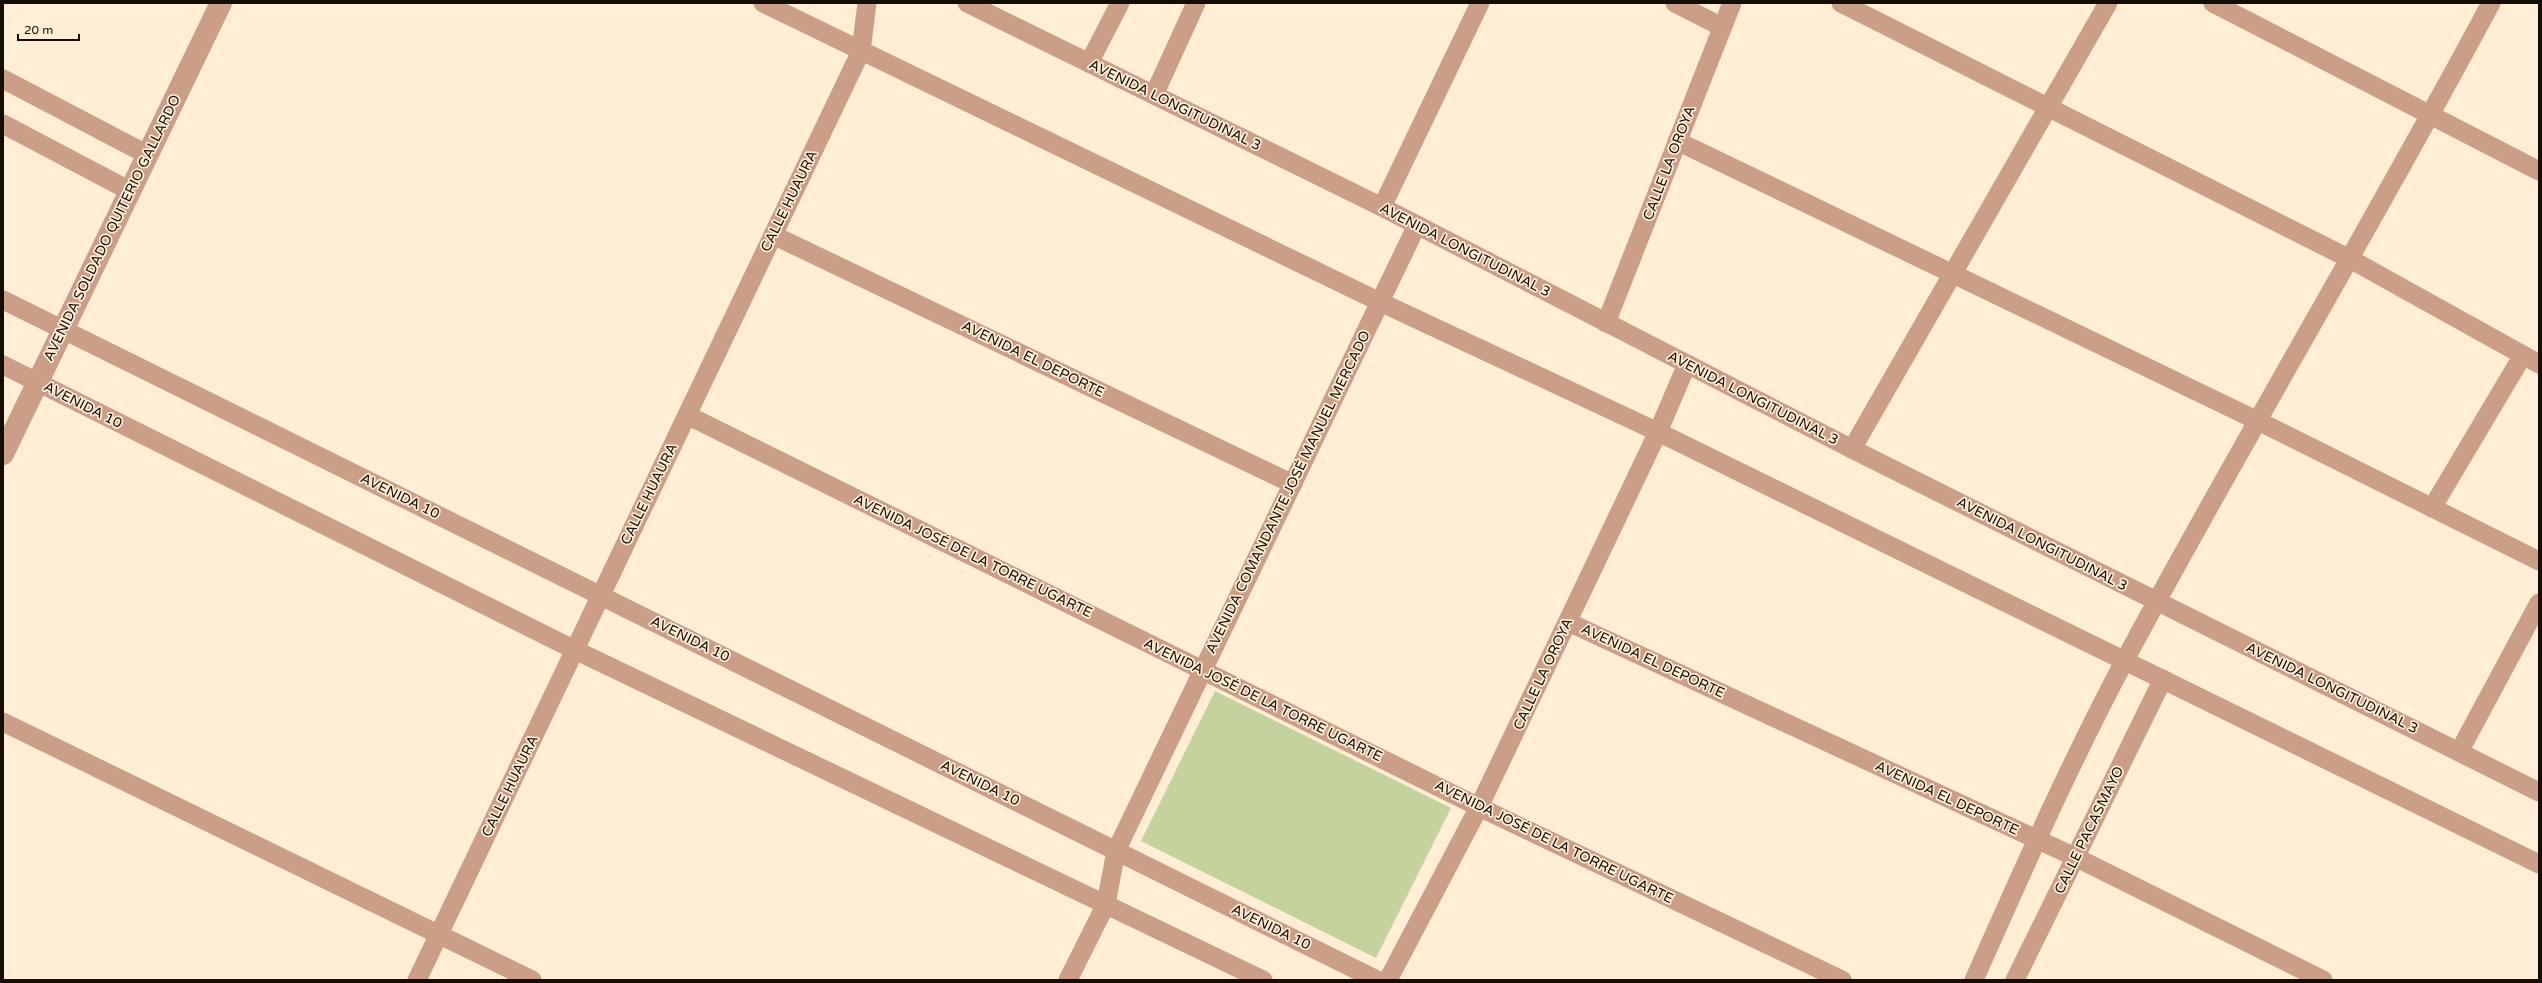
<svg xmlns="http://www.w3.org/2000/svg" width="2542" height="983" viewBox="0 0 2542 983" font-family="'Varela Round',sans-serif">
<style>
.green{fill:#c4d29e}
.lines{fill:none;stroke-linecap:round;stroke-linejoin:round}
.minor{stroke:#cb9e88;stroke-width:19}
.tertiary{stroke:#cb9e88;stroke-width:22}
.labels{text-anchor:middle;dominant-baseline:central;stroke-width:3.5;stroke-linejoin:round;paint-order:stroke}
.street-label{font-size:14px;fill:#140d04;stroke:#ffedd5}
</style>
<rect width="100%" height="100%" fill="#ffedd5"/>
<!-- green -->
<polygon class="green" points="1215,691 1451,808 1376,958 1141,841"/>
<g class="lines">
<!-- minor -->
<g class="minor">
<polyline points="763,3 1380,302 1658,432 2539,864"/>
<polyline points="967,3 1382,207 1852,449 2539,792"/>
<polyline points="1675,3 1722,27"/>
<polyline points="1841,3 2350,259 2539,364"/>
<polyline points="2213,3 2539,171"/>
<polyline points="1089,63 1120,3"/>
<polyline points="3,79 148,155"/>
<polyline points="1154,95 1196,3"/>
<polyline points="3,124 130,191"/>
<polyline points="1677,141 2256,420 2539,561"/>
<polyline points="1382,207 1480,3"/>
<polyline points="773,235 1293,484"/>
<polyline points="3,300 1377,980"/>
<polyline points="1606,323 1732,3"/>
<polyline points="3,365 575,650 1263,980"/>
<polyline points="687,415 1479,807 1842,980"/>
<polyline points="1852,449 2108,3"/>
<polyline points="2432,508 2523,355"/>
<polyline points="1568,622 2075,857 2323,980"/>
<polyline points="3,722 532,980"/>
<polyline points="2459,752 2539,603"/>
<polyline points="417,980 861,51 867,3"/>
<polyline points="1068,980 1106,904 1116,851 1417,225"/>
<polyline points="1388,980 1479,807 1658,432 1687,364"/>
<path d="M1974,980C2022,872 2070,763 2126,658C2244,438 2373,224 2491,3"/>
<polyline points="2015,980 2163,679"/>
</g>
<!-- tertiary -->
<polyline class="tertiary" points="3,454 221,3"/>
</g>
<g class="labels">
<!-- street labels -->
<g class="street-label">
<text transform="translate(1175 105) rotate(26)">AVENIDA LONGITUDINAL 3</text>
<text transform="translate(1669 163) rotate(-69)">CALLE LA OROYA</text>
<text transform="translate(789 201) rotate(-64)">CALLE HUAURA</text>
<text transform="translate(112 228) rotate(-64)">AVENIDA SOLDADO QUITERIO GALLARDO</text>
<text transform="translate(1465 250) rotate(27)">AVENIDA LONGITUDINAL 3</text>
<text transform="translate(1033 359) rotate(26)">AVENIDA EL DEPORTE</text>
<text transform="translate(1753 398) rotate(27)">AVENIDA LONGITUDINAL 3</text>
<text transform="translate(83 405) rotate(27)">AVENIDA 10</text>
<text transform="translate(1288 492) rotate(-64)">AVENIDA COMANDANTE JOSÉ MANUEL MERCADO</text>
<text transform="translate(649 494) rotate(-64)">CALLE HUAURA</text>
<text transform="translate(400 496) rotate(26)">AVENIDA 10</text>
<text transform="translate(2042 544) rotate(27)">AVENIDA LONGITUDINAL 3</text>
<text transform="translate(973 556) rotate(26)">AVENIDA JOSÉ DE LA TORRE UGARTE</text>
<text transform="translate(690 639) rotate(26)">AVENIDA 10</text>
<text transform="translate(1653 661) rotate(25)">AVENIDA EL DEPORTE</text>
<text transform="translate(1543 674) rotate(-65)">CALLE LA OROYA</text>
<text transform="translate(2332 688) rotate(26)">AVENIDA LONGITUDINAL 3</text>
<text transform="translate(1263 700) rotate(26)">AVENIDA JOSÉ DE LA TORRE UGARTE</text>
<text transform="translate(980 783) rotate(26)">AVENIDA 10</text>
<text transform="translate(510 786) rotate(-64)">CALLE HUAURA</text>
<text transform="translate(1947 798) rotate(25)">AVENIDA EL DEPORTE</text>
<text transform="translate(2089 830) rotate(-64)">CALLE PACASMAYO</text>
<text transform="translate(1554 842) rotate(26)">AVENIDA JOSÉ DE LA TORRE UGARTE</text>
<text transform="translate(1271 927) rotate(26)">AVENIDA 10</text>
</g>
</g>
<!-- border -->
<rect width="2542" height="983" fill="none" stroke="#140d04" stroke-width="8"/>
<!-- scale -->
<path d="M18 34v6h61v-6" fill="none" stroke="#140d04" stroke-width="2"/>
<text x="24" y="34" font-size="12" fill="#140d04" stroke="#ffedd5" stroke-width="3" paint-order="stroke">20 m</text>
</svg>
